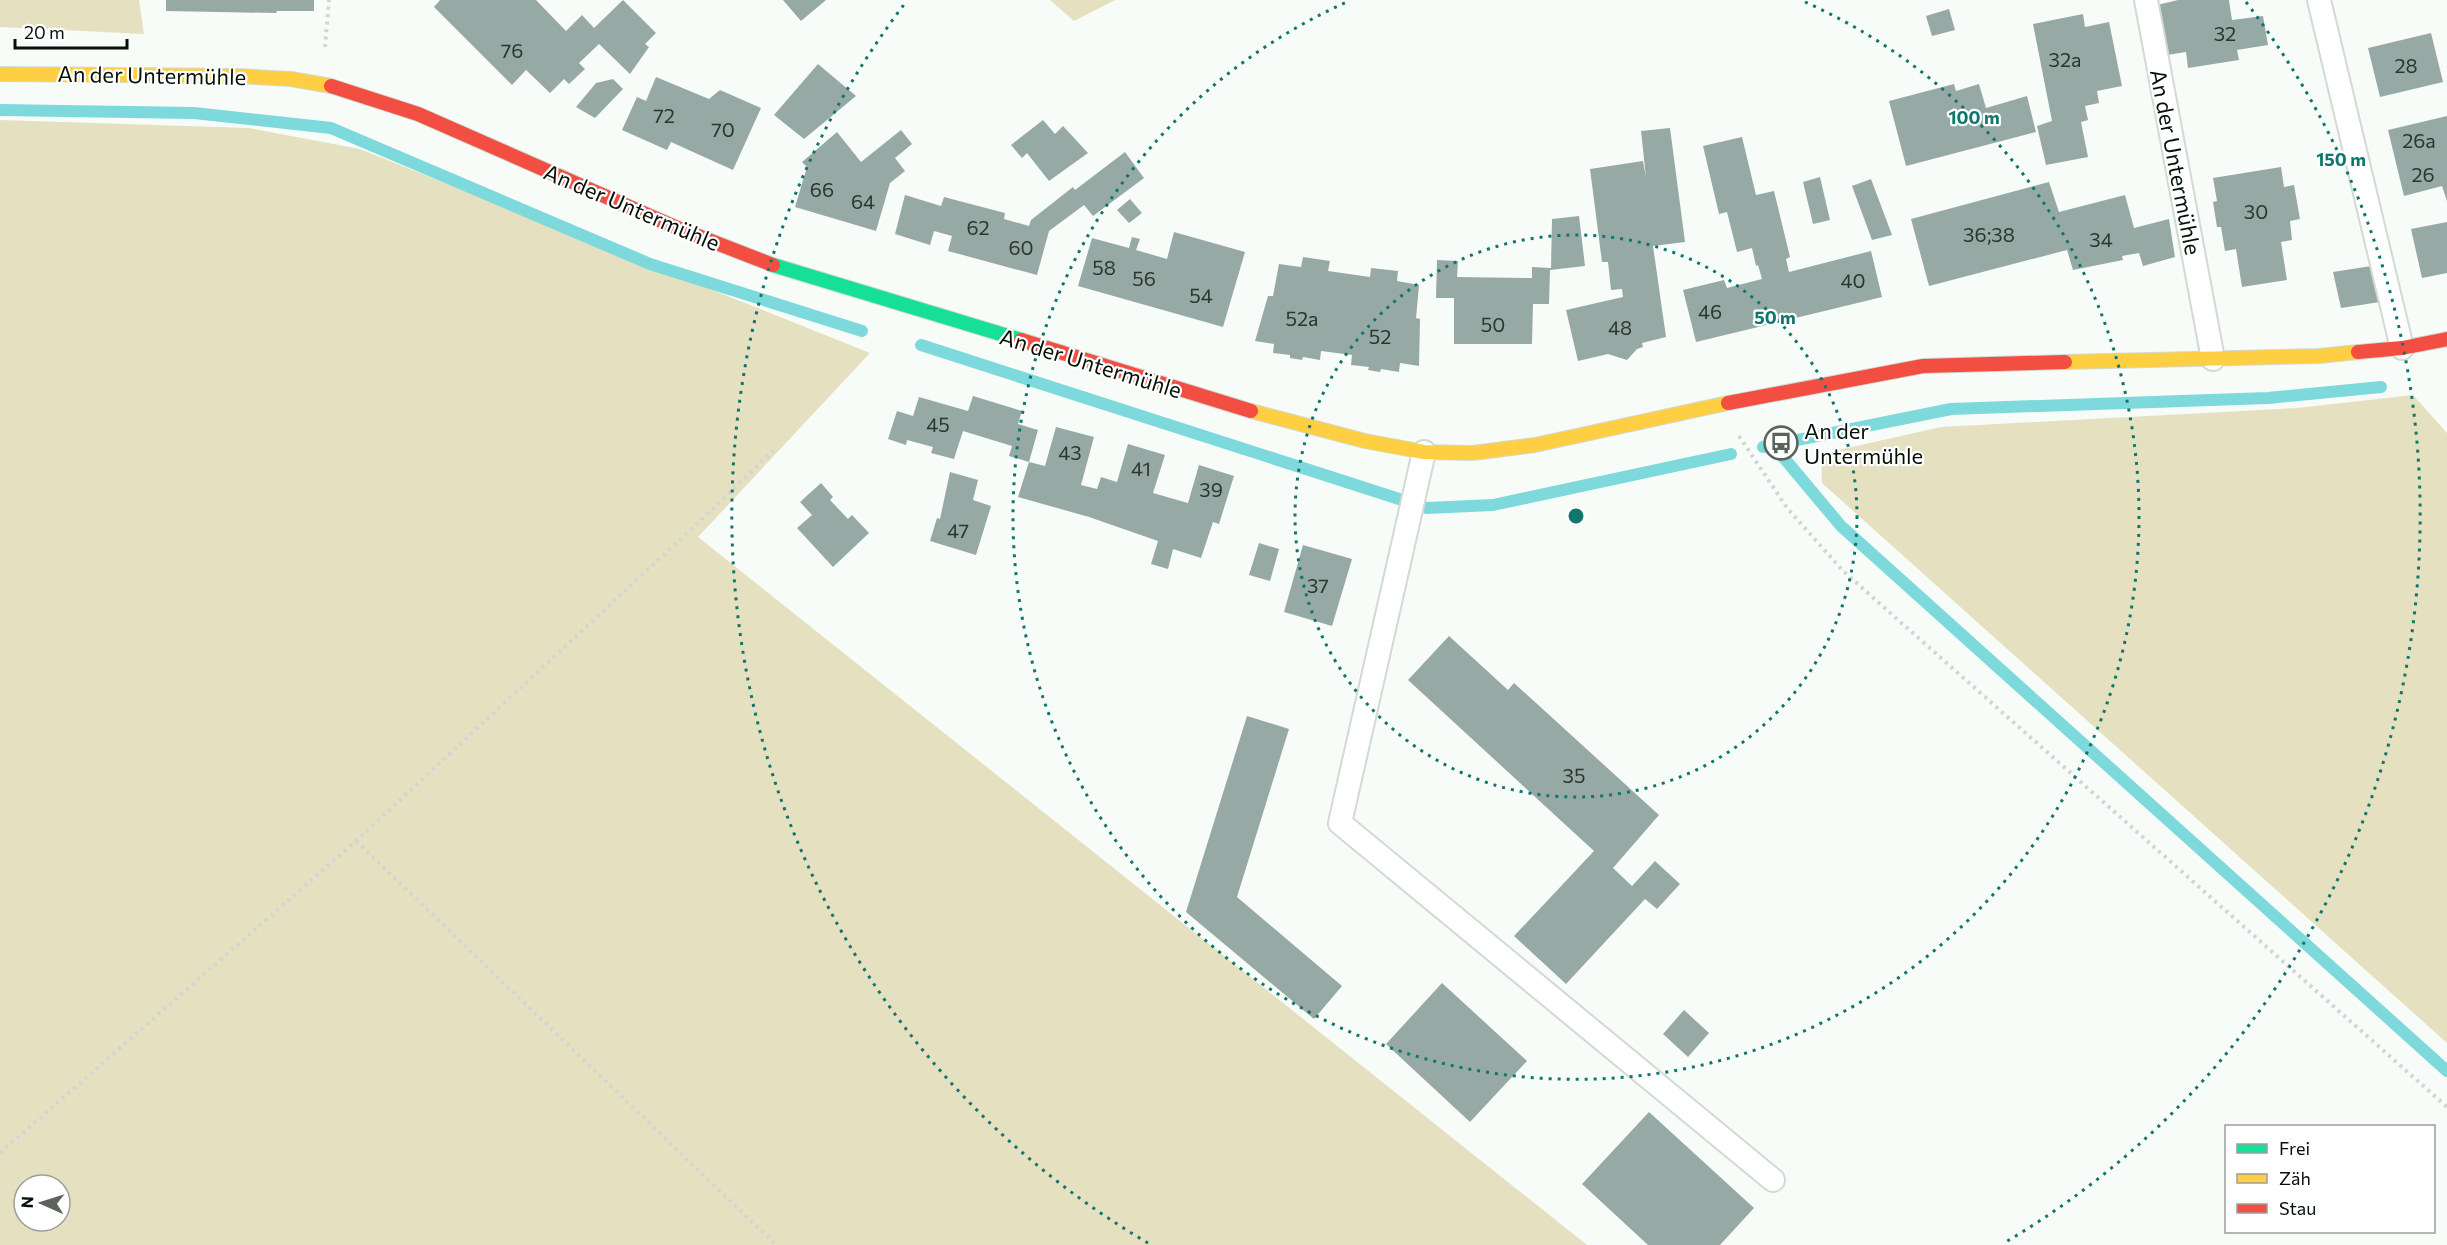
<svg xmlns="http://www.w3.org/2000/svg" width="2447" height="1245" viewBox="0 0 2447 1245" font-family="Commissioner,sans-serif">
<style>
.green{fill:#e5e0bf;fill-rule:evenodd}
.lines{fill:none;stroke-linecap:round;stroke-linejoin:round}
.stream{stroke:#7dd9dc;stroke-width:12}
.building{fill:#97a9a4}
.lane-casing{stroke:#d2dad3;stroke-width:26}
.fast-casing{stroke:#d2dad3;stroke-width:16}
.slow-casing{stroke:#d2dad3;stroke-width:16}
.jam-casing{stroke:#d2dad3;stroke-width:16}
.path{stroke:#d3d5d4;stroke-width:4;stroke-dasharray:3 4.5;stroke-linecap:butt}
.lane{stroke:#fefffe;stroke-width:22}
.fast{stroke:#16e098;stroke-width:14}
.slow{stroke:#ffcf43;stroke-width:14}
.jam{stroke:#f24e42;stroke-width:14}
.ring{fill:none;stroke:#0f766e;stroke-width:3;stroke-dasharray:3 6}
.labels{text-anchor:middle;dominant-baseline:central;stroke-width:4.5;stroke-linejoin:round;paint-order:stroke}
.number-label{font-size:20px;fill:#2a362e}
.street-label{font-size:22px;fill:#051007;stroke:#fff}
.poi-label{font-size:22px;fill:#051007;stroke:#fff;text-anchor:start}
.centre{fill:#0f766e;stroke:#fff;stroke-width:3}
.ring-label{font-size:18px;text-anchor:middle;font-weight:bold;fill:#0f766e;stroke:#fff;stroke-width:4.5;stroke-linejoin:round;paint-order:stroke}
</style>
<rect width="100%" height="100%" fill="#f8fcf9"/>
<!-- green -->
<g class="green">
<polygon points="0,0 139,0 144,34 0,27"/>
<polygon points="1050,0 1115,0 1074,21"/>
<path d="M0,120L249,128L360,149L870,353L698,537L1587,1245H0ZM24,1185H60V1221H24Z"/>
<polygon points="2413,395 2447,433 2447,1043 1822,483 1821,454 1941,427 2297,408"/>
</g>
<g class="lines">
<!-- stream -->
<g class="stream">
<polyline points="0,110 194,113 331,128 650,264 862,331"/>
<polyline points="921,345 1427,508 1493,505 1731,454"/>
<polyline points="1773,445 1951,409 2268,398 2381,387"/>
<polyline points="1763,447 1773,445 1841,526 2447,1071"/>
</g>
</g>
<!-- building -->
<g class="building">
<polygon points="166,0 314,0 314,11 277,11 276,13 166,11"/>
<polygon points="440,0 536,0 566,31 582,15 594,28 623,0 656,33 645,44 649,47 630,74 599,44 579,63 585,69 569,84 564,79 550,93 526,70 512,85 434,7"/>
<polygon points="783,0 826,0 801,21"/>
<polygon points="2178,0 2229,0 2232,20 2263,16 2268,45 2237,50 2239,60 2188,68 2186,52 2161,56 2153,6"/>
<polygon points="1949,9 1955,30 1932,36 1926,16"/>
<polygon points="2083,14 2085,27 2109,22 2122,86 2097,91 2099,103 2085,106 2088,120 2081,122 2088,157 2046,165 2037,126 2052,121 2033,24"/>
<polygon points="2431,33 2443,82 2380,97 2368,48"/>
<polygon points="818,64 856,96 804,139 774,115"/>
<polygon points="656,77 709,99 720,90 761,108 733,170 671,142 667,150 622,130 637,97 646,101"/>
<polygon points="613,79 623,89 595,118 576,107 596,83"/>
<polygon points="1954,84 1956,91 1979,84 1986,108 2027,96 2036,132 1906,166 1889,101"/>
<polygon points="2447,116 2447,201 2442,186 2404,196 2388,130"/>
<polygon points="1043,120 1055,134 1063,126 1088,153 1049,181 1027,153 1022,158 1011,145"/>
<polygon points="1670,128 1685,242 1653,246 1666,337 1642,343 1643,347 1637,349 1627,360 1608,354 1578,361 1566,310 1623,297 1622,289 1611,290 1608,262 1602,262 1590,169 1643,161 1646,177 1641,131"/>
<polygon points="901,130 912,144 895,158 905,171 890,183 876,231 795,207 807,167 802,162 837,132 861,162"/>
<polygon points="1742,137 1756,195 1774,191 1790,257 1786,259 1789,272 1871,251 1882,297 1696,342 1683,290 1724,280 1727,288 1762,279 1758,265 1756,266 1752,248 1737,252 1727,212 1719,214 1703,146"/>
<polygon points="1125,152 1144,178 1093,216 1084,205 1049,231 1037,275 948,251 952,236 934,231 930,245 895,234 905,195 941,206 944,197 1005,213 1004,219 1029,226 1031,220 1073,187 1075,190"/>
<polygon points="2281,167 2284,187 2294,185 2300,219 2290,221 2292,240 2281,242 2287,280 2242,287 2236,249 2225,251 2221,227 2217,227 2213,202 2217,201 2213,178"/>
<polygon points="1820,177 1830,220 1813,224 1803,182"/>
<polygon points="1871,179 1892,235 1872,240 1852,186"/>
<polygon points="2049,182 2059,212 2125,195 2134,228 2169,219 2175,257 2143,266 2139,253 2122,256 2123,260 2073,270 2067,250 1929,286 1911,219"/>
<polygon points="1130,199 1142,213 1129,223 1117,210"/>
<polygon points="1579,216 1585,266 1550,270 1549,304 1533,304 1532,344 1454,344 1454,298 1436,298 1437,260 1458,261 1457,277 1532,278 1532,267 1551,268 1552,219"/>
<polygon points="2447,222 2447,273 2422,278 2411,229"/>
<polygon points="1174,232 1245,252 1223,327 1078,286 1092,238 1129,248 1132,237 1140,239 1136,250 1167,259"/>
<polygon points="1303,257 1330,261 1328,271 1370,277 1371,268 1398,271 1397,281 1419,285 1416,318 1420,319 1419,366 1400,363 1399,372 1381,369 1380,372 1368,370 1369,367 1351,365 1352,355 1321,351 1320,360 1303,357 1302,360 1290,358 1290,355 1273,353 1274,344 1255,341 1268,296 1273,296 1279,264 1301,267"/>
<polygon points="2371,266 2380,302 2341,308 2333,272"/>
<polygon points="973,396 1022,411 1018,424 1038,430 1029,462 1009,456 1012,446 963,431 954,459 931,453 933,447 907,440 906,445 888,439 897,411 913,416 919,397 968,411"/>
<polygon points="1056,427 1094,437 1081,485 1097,489 1101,477 1117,482 1128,444 1165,455 1153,493 1188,503 1199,465 1234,476 1219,524 1213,522 1201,558 1173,549 1168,569 1151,564 1158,541 1089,517 1018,497 1029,462 1045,466"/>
<polygon points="950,472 978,480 973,500 991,506 976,555 930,541 937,518 940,519"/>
<polygon points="821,483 833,497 830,500 848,519 852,515 869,533 833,567 797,528 812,515 800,502"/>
<polygon points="1259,543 1279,549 1270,581 1249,575"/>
<polygon points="1303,545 1352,559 1332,626 1284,612"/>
<polygon points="1449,636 1508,690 1514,683 1659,815 1613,868 1632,886 1655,861 1680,884 1657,909 1645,899 1566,984 1514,936 1594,851 1408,680"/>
<polygon points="1247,716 1289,729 1237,897 1342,986 1314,1019 1186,912"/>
<polygon points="1442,983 1527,1061 1470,1122 1386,1044"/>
<polygon points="1684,1010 1709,1033 1688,1057 1663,1034"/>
<polygon points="1649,1112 1754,1208 1720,1245 1648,1245 1582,1184"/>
</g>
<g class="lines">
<defs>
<g id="lane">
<polyline points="2146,0 2213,359"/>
<polyline points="2319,0 2402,348"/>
<polyline points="1424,452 1340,823 1773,1180"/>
</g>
<polyline id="fast" points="773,265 1021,340"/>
<g id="slow">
<polyline points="0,74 237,76 291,79 331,86"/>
<polyline points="2065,362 2319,356 2358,352"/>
<polyline points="1251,411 1365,441 1424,452 1473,453 1535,445 1728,403"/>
</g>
<g id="jam">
<polyline points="331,86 418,114 675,227 773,265"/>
<polyline points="1021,340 1251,411"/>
<polyline points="2358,352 2402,348 2447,339"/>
<polyline points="1728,403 1923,366 2065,362"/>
</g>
</defs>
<!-- lane casing -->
<use href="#lane" class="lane-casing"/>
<!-- fast casing -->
<use href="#fast" class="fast-casing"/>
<!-- slow casing -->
<use href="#slow" class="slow-casing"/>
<!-- jam casing -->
<use href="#jam" class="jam-casing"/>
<!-- path -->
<g class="path">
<polyline points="325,47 329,0"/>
<polyline points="1739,436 1787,508 1843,571 2447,1107"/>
<polyline points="356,841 776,1245"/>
<polyline points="0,1153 356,841 700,521 776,448"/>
</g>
<!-- lane -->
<use href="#lane" class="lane"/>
<!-- fast -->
<use href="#fast" class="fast"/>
<!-- slow -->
<use href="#slow" class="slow"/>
<!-- jam -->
<use href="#jam" class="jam"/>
</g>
<!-- distance rings -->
<g class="ring">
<circle cx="1576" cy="516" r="281"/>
<path d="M1805 2A563 563 0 1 1 1347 2"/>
<path d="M1148 1243A844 844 0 0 1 906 2M2246 2A844 844 0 0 1 2004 1243"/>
</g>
<!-- icons -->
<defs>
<symbol id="bus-ring" viewBox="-11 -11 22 22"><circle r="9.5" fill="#fff" stroke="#5a635c" stroke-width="1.5"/><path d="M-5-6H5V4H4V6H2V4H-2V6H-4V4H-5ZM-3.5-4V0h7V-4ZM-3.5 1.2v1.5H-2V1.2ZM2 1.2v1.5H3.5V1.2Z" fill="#5a635c"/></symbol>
</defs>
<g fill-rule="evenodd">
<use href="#bus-ring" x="1762" y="424" width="38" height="38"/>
</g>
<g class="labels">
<!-- number labels -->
<g class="number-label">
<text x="2225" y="33">32</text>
<text x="512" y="50">76</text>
<text x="2065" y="59">32a</text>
<text x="2406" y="65">28</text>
<text x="664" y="115">72</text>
<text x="723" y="129">70</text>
<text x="2419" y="140">26a</text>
<text x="2423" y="174">26</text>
<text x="822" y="189">66</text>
<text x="863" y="201">64</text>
<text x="2256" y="211">30</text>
<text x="978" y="227">62</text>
<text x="1989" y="234">36;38</text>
<text x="2101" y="239">34</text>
<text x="1021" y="247">60</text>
<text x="1104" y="267">58</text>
<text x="1144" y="278">56</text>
<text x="1853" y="280">40</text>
<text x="1201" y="295">54</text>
<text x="1710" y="311">46</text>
<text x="1302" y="318">52a</text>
<text x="1493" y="324">50</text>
<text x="1620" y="327">48</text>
<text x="1380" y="336">52</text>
<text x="938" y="424">45</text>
<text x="1070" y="452">43</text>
<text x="1141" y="468">41</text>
<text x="1211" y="489">39</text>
<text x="958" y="530">47</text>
<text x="1318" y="585">37</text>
<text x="1574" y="775">35</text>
</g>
<!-- street labels -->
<g class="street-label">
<text transform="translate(152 75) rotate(1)">An der Untermühle</text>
<text transform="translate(2176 162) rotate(79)">An der Untermühle</text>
<text transform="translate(632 207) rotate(23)">An der Untermühle</text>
<text transform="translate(1091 363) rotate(17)">An der Untermühle</text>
</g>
<!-- poi labels -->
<g class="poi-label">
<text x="1804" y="430">An der<tspan x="1804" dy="25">Untermühle</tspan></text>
</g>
</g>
<circle cx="1576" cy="516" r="9" class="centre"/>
<g class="ring-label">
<text x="1974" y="124">100 m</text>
<text x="2341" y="166">150 m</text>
<text x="1775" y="324">50 m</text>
</g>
<!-- legend -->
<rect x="2225" y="1125" width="210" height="108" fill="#ffffff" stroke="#9b9f9c" stroke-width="1.5"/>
<rect x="2237" y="1144" width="30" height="9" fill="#16e098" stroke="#9b9f9c" stroke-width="1.5"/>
<text x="2279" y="1155" font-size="18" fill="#051007">Frei</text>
<rect x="2237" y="1174" width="30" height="9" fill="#ffcf43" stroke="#9b9f9c" stroke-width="1.5"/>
<text x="2279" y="1185" font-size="18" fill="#051007">Zäh</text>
<rect x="2237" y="1204" width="30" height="9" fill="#f24e42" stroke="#9b9f9c" stroke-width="1.5"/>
<text x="2279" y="1215" font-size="18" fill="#051007">Stau</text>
<!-- north arrow -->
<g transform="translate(42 1203) rotate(273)"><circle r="28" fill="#ffffff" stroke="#9b9f9c" stroke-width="1.5"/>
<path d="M0-4.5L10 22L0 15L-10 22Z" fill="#5a635c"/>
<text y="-9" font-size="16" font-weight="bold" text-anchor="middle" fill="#051007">N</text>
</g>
<!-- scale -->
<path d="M15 39v9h112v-9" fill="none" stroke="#051007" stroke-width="3"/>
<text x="24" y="39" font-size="18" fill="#051007" stroke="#ffffff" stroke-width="4.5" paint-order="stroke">20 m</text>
</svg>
